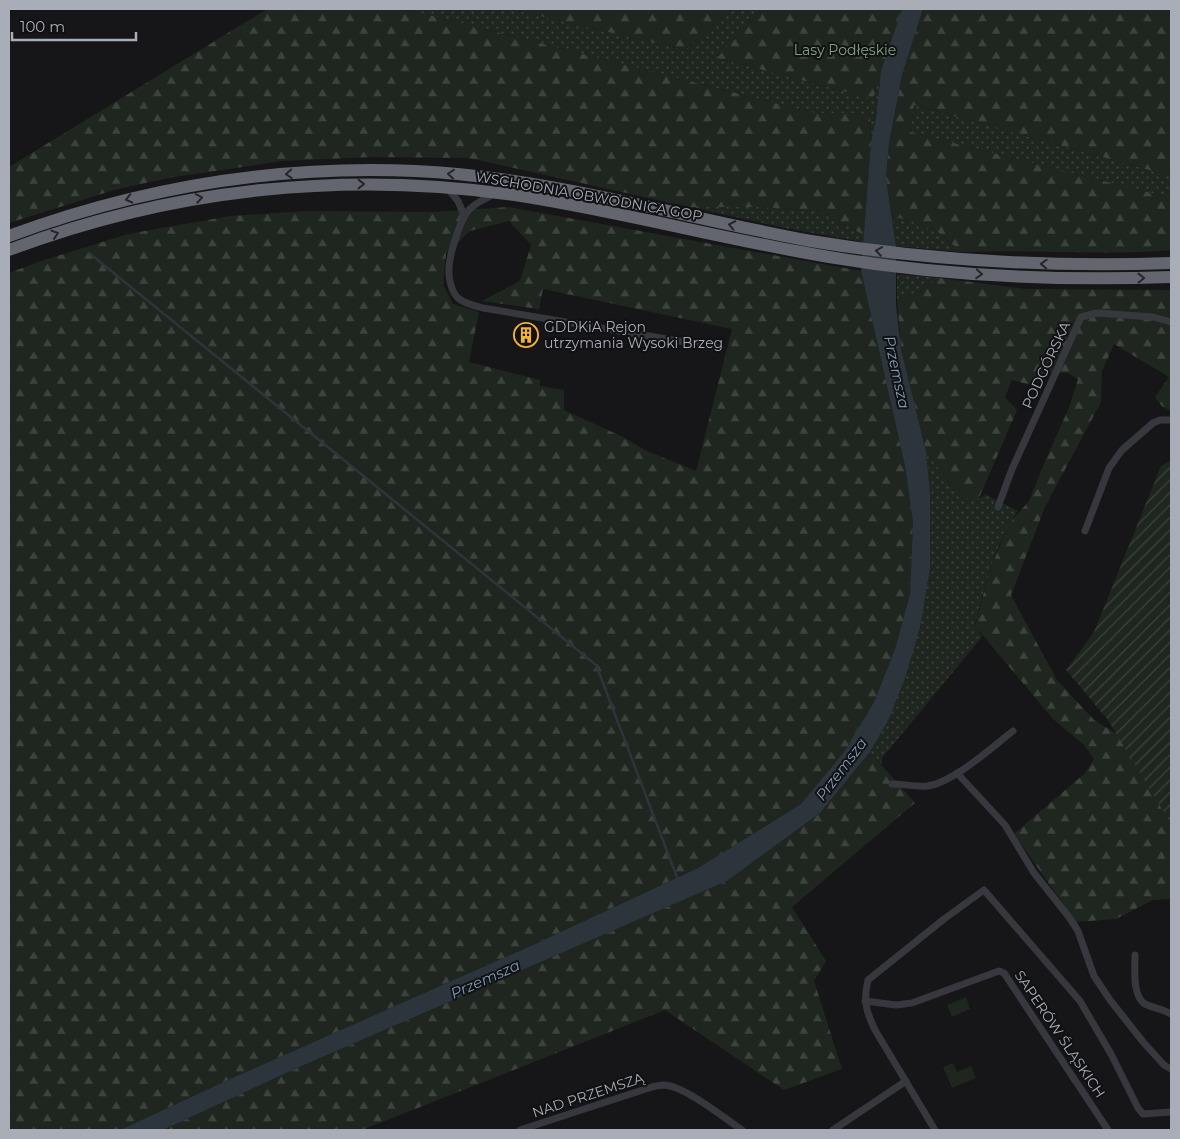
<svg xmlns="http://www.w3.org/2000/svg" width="1180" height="1139" viewBox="0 0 1180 1139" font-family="Montserrat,sans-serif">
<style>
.grass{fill:url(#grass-dots)}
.forest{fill:url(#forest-firs);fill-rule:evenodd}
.park{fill:#1e261f}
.garden{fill:url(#garden-furrows)}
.water{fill:#2c353c}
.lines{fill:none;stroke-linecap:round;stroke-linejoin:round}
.stream{stroke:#2c353c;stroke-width:2.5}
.minor{stroke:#37383d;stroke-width:7}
.motorway{stroke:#63666e;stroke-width:12}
.oneway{stroke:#26262a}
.labels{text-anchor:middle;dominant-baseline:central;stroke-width:4;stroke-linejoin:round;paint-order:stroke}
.park-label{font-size:14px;fill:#7fa381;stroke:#111113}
.street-label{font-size:14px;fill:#a8adb8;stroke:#111113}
.poi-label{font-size:14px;fill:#a8adb8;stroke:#111113;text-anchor:start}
.water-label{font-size:15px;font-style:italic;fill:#7f9bb3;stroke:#111113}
</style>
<defs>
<pattern id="grass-dots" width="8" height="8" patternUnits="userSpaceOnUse" patternTransform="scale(1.25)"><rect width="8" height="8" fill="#1e261f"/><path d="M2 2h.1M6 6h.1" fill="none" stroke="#3c433d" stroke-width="1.8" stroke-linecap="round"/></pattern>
<pattern id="forest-firs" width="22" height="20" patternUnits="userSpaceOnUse" patternTransform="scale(1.25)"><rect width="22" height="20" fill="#1e261f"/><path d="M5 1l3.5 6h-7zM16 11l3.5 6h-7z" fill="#3c433d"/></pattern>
<pattern id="garden-furrows" width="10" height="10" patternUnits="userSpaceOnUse" patternTransform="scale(1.25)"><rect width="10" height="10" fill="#1e261f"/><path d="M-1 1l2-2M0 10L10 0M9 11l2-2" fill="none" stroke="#3c433d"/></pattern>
</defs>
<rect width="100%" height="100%" fill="#161618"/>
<!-- grass -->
<g class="grass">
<polygon points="401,9 510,9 685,50 732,9 763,9 717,58 873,99 881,71 876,118 871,142 870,116 854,113 814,113 434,16"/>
<polygon points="914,105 1171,176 1171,198 910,132"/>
<polygon points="689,207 761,207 819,211 864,235 863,242 790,229"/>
<polygon points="892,216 914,222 938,232 961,252 896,246"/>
<polygon points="897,274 939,278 921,291 897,299"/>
<path d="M926,451L950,484L979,498L986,495L1018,511C994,544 985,587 975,625L982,637L882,758V765L870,752L889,719L920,628L930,569V493Z"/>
</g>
<!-- forest -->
<g class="forest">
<polygon points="267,9 401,9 434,16 814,113 854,113 870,116 871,142 864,235 819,211 761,207 689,207 468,158 372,157 282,161 168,178 114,190 9,223 9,167"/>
<polygon points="510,9 732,9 685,50"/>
<polygon points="763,9 902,9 873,99 717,58"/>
<path d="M923,9H1171V176L914,105L910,132L1171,198V250C1102,256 1031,249 961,252L938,232L914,222L892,216L886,178L889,144L902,75Z"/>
<path d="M508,207L861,271L905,466L913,523L910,594L895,649L874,702L844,752L801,804L698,868L535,944L230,1079L120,1130H9V273L38,262L128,234L230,216L308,211L433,212ZM509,221L531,245L520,281L482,301L539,309L543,289L732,329L696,471L647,451L623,437L564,410V390L540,386V380L469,362L479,312L453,304L443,284L446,253L470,231Z"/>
<polygon points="939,278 1026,289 1171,290 1171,411 1162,406 1155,397 1169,377 1114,344 1102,371 1101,402 1045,507 1011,595 1057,680 1094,720 1171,767 1171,899 1153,900 1116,919 1076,922 1014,834 1084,774 1094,759 1084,745 1053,719 975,626 989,573 1008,525 1029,501 1046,459 1068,410 1078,379 1068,373 1044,373 1031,385 1012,380 1005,397 1017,410 979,498 966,498 950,484 926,451 901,349 897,299 921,291"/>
<polygon points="870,752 915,803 792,907 826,961 814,981 842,1069 784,1090 665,1010 362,1130 163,1130 295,1069 727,881 820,813"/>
</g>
<!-- park -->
<g class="park">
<polygon points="966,997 970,1009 952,1017 947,1005"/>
<polygon points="953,1063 957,1072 971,1066 976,1078 952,1088 943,1067"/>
</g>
<!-- garden -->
<polygon class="garden" points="1171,460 1171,824 1108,720 1066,670 1094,632 1161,466"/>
<!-- water -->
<polygon class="water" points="902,9 923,9 902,75 889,144 886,178 896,246 896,305 901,349 926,451 930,493 930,569 920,628 905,678 889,719 870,752 820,813 727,881 295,1069 163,1130 120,1130 230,1079 535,944 698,868 801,804 844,752 874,702 895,649 910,594 913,523 905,466 861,271 871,142 876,118 881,71"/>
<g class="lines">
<!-- stream -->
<polyline class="stream" points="89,253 596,665 603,683 678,880"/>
<!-- minor -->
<g class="minor">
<polyline points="447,188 458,201 464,215"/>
<path d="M494,194C487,198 477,202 471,208C460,217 448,258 449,273C449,281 452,292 458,298C465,304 475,306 483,308L720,348"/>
<polyline points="998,507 1012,469 1081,317 1097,313 1153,317 1171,322"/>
<polyline points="1085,531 1109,468 1122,450 1153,423 1160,420 1171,420"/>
<polyline points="957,773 1005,825 1034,873 1069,917 1078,931 1094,976 1110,1000 1144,1043 1164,1065 1171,1069"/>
<path d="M892,784C904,784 916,787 927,786C953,783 992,747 1013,731"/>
<path d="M1135,955C1135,968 1132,996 1145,1004C1153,1008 1163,1009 1171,1014"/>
<polyline points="865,1001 896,1005 912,1003 999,971 1004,973 1108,1130"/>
<path d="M520,1130L652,1087C656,1086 660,1085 664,1085C685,1086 724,1118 742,1130"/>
<polyline points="833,1130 906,1081"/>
<path d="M935,1130L875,1030C866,1011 863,1001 868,980L944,919L984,890L1080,1001L1111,1054L1138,1108L1143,1114L1171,1112"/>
</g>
<!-- motorway -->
<g class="motorway">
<path d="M9,236C139,188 277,165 415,171C549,177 680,217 811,241C930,261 1051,267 1171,263"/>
<path d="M9,250C173,188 348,170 521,196C624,212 726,240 829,257C942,276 1057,281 1171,277"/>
</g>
</g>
<!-- one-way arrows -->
<defs><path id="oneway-chevron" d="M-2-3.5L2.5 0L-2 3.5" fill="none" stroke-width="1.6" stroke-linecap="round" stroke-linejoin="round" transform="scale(1.25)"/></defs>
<g class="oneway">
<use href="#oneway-chevron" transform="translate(289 174) rotate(176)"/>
<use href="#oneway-chevron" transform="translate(451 174) rotate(-175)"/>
<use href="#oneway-chevron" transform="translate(361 184)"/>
<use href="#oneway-chevron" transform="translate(199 198) rotate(-10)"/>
<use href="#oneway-chevron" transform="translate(129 199) rotate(166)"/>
<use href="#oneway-chevron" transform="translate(732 225) rotate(-168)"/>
<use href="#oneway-chevron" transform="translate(55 234) rotate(-18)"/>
<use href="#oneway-chevron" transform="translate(879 251) rotate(-172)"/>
<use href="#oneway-chevron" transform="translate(1044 264) rotate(-178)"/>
<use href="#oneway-chevron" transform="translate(979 274) rotate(4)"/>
<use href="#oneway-chevron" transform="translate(1141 278) rotate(-1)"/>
</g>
<!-- icons -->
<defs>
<symbol id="building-ring" viewBox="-11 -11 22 22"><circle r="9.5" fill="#111113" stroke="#f2b134" stroke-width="1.5"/><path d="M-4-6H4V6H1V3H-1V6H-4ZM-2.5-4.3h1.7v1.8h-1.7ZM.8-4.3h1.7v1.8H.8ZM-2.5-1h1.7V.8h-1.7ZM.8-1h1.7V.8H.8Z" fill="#f2b134"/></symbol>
</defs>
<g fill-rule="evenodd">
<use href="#building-ring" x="512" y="321" width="28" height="28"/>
</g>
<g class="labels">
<!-- park labels -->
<g class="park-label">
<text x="845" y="50">Lasy Podłęskie</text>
</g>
<!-- street labels -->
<g class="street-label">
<text transform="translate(589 196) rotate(10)">WSCHODNIA OBWODNICA GOP</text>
<text transform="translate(1046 365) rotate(-65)">PODGÓRSKA</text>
<text transform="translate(1060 1034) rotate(56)">SAPERÓW ŚLĄSKICH</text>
<text transform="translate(588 1095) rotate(-18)">NAD PRZEMSZĄ</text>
</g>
<!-- poi labels -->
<g class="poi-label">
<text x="544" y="327">GDDKiA Rejon<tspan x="544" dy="16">utrzymania Wysoki Brzeg</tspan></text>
</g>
<!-- water labels -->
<g class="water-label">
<text transform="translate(897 372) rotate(78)">Przemsza</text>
<text transform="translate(841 769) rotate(-53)">Przemsza</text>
<text transform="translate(485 979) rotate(-24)">Przemsza</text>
</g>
</g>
<!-- border -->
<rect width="1180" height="1139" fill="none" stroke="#a8adb8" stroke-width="20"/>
<!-- scale -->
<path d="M12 32v8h124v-8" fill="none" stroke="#a8adb8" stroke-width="2.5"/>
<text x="20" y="32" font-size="15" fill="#a8adb8" stroke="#111113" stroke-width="4" paint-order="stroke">100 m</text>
</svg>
